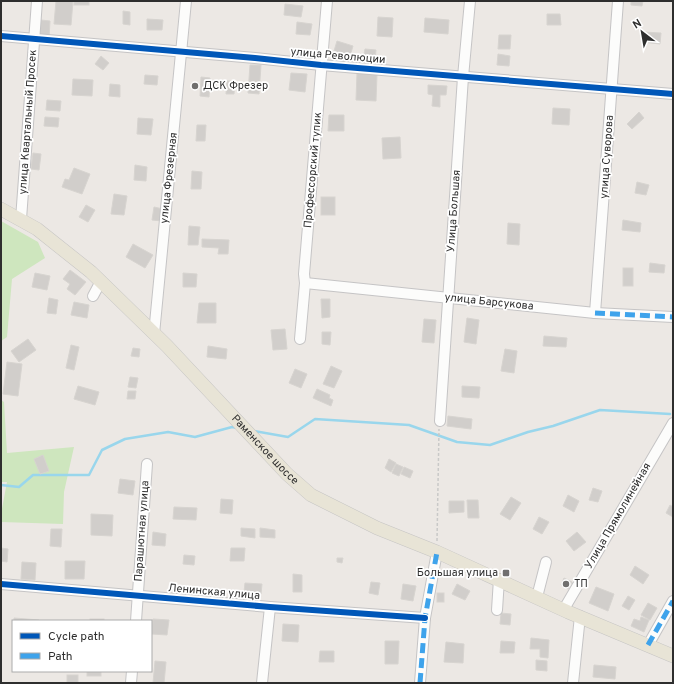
<svg xmlns="http://www.w3.org/2000/svg" width="674" height="684" viewBox="0 0 674 684" font-family="Overpass,sans-serif">
<style>
.green{fill:#cee6be}
.lines{fill:none;stroke-linecap:round;stroke-linejoin:round}
.stream{stroke:#99d6ec;stroke-width:2.5}
.building{fill:#d1cecb;stroke:#d7d4d0}
.minor-casing{stroke:#c5c4c5;stroke-width:12}
.major-casing{stroke:#c6c5c4;stroke-width:14}
.path{stroke:#c9c9c8;stroke-width:1.5;stroke-dasharray:3 2;stroke-linecap:butt}
.minor{stroke:#fcfcfb;stroke-width:10}
.major{stroke:#e8e4d6;stroke-width:13}
.quiet{stroke:#3ea3eb;stroke-width:5;stroke-dasharray:10 5;stroke-linecap:butt}
.cycleway-casing{stroke:#fff;stroke-width:8}
.cycleway{stroke:#0057b8;stroke-width:6}
.poi-dot{fill:#706f6e;stroke:#fff;stroke-width:1.5}
.labels{text-anchor:middle;dominant-baseline:central;stroke-width:3.5;stroke-linejoin:round;paint-order:stroke}
.street-label{font-size:11px;fill:#2e2e2e;stroke:#fff}
.poi-label{font-size:11px;fill:#2e2e2e;stroke:#fff;text-anchor:start}
</style>
<rect width="100%" height="100%" fill="#ece8e4"/>
<!-- green -->
<g class="green">
<polygon points="1,221 38,242 45,258 12,279 7,337 1,341"/>
<polygon points="1,400 4,402 7,453 74,447 64,492 63,524 1,522 1,514 7,482 1,482"/>
</g>
<g class="lines">
<!-- stream -->
<g class="stream">
<polyline points="254,431 288,437 315,419 409,425 457,442 490,445 528,432 553,426 600,410 670,414"/>
<polyline points="1,485 19,487 33,475 89,475 102,450 125,439 168,432 195,437 232,427 237,428"/>
</g>
</g>
<!-- building -->
<g class="building">
<polygon points="56,1 73,1 71,25 54,24"/>
<rect x="74" y="1" width="15" height="4"/>
<polygon points="631,1 643,1 642,6 631,5"/>
<polygon points="285,4 303,6 301,17 284,15"/>
<polygon points="123,11 130,12 130,25 123,24"/>
<polygon points="547,14 560,14 561,25 547,25"/>
<polygon points="378,17 393,18 392,37 377,36"/>
<polygon points="425,18 449,20 448,34 424,32"/>
<polygon points="147,19 163,20 162,30 147,30"/>
<polygon points="41,20 50,21 49,38 40,38"/>
<polygon points="297,22 312,24 310,35 296,34"/>
<polygon points="643,32 661,33 660,44 642,42"/>
<polygon points="499,35 511,35 510,49 498,49"/>
<polygon points="337,41 353,46 350,56 334,51"/>
<polygon points="365,49 376,50 375,60 363,59"/>
<polygon points="498,54 510,56 509,66 497,65"/>
<polygon points="101,56 109,63 103,70 95,64"/>
<polygon points="250,65 261,65 259,94 248,93"/>
<polygon points="291,73 307,74 305,92 289,90"/>
<polygon points="357,73 377,74 376,101 356,100"/>
<polygon points="145,75 158,76 157,85 144,84"/>
<polygon points="201,77 210,78 209,97 200,96"/>
<polygon points="73,79 93,80 92,96 72,95"/>
<polygon points="227,81 235,81 234,94 226,94"/>
<polygon points="110,84 120,85 120,97 109,96"/>
<polygon points="428,85 447,86 446,95 440,95 440,107 432,106 433,95 428,94"/>
<polygon points="47,100 61,101 60,111 46,110"/>
<polygon points="553,108 570,109 569,125 552,124"/>
<polygon points="639,112 644,118 632,129 627,124"/>
<polygon points="329,115 344,115 344,131 328,131"/>
<polygon points="45,117 59,118 58,127 44,126"/>
<polygon points="138,118 153,119 151,135 137,134"/>
<polygon points="197,125 206,125 205,141 196,141"/>
<polygon points="400,137 401,158 383,159 382,138"/>
<polygon points="33,153 41,154 39,170 31,169"/>
<polygon points="135,165 147,167 146,181 134,180"/>
<polygon points="74,168 90,174 82,194 62,187 65,179 69,180"/>
<polygon points="192,171 202,172 201,189 191,189"/>
<polygon points="637,182 649,185 646,195 635,193"/>
<polygon points="114,194 127,196 124,215 111,214"/>
<rect x="321" y="197" width="14" height="18"/>
<polygon points="86,205 95,210 88,222 79,217"/>
<polygon points="154,207 163,209 162,221 152,220"/>
<polygon points="623,220 641,223 640,232 622,230"/>
<polygon points="508,223 520,224 519,245 507,244"/>
<polygon points="189,226 200,227 198,245 188,245"/>
<polygon points="202,239 229,240 228,254 218,254 219,248 202,247"/>
<polygon points="133,244 153,255 145,268 126,257"/>
<polygon points="650,263 665,265 664,273 649,272"/>
<rect x="623" y="268" width="10" height="18"/>
<polygon points="70,270 86,282 75,295 67,289 70,284 63,279"/>
<polygon points="35,273 50,276 47,290 32,287"/>
<polygon points="183,273 197,274 196,287 183,287"/>
<polygon points="49,298 58,300 56,314 47,313"/>
<polygon points="321,299 330,299 330,317 322,318"/>
<polygon points="74,302 89,305 87,318 71,315"/>
<polygon points="199,303 216,303 216,323 197,323"/>
<polygon points="467,318 479,320 476,344 464,342"/>
<polygon points="424,319 436,320 434,343 422,342"/>
<polygon points="285,329 287,349 273,350 271,330"/>
<polygon points="322,332 331,332 330,345 322,344"/>
<polygon points="544,336 567,338 566,347 543,346"/>
<polygon points="28,339 36,350 19,362 11,351"/>
<polygon points="71,345 79,347 74,370 66,368"/>
<polygon points="208,346 227,349 226,359 207,357"/>
<polygon points="133,348 140,349 139,357 131,356"/>
<polygon points="505,349 517,351 514,373 501,371"/>
<polygon points="7,362 22,364 18,396 3,394"/>
<polygon points="331,366 342,371 334,388 323,384"/>
<polygon points="295,369 307,374 301,388 289,383"/>
<polygon points="130,377 138,378 136,388 128,387"/>
<polygon points="78,386 99,392 95,405 74,399"/>
<polygon points="462,386 480,387 479,398 462,397"/>
<polygon points="317,389 330,395 329,398 333,400 331,406 313,398"/>
<polygon points="128,391 136,391 135,399 127,399"/>
<polygon points="448,416 472,419 471,429 447,426"/>
<polygon points="43,455 49,471 40,474 34,459"/>
<polygon points="389,459 396,463 391,472 385,468"/>
<polygon points="396,464 403,467 399,476 392,473"/>
<polygon points="404,467 413,471 410,478 401,474"/>
<polygon points="120,479 135,481 133,495 118,493"/>
<polygon points="593,488 602,491 598,502 589,500"/>
<polygon points="568,495 579,501 574,512 563,506"/>
<polygon points="511,497 521,503 510,520 500,514"/>
<polygon points="221,499 233,500 232,514 220,513"/>
<polygon points="467,500 478,500 479,518 468,518"/>
<polygon points="449,501 464,501 464,512 449,513"/>
<polygon points="670,505 673,507 673,517 666,513"/>
<polygon points="174,507 197,508 196,520 173,519"/>
<polygon points="91,514 113,515 112,536 91,535"/>
<polygon points="539,517 549,522 542,534 533,529"/>
<polygon points="241,528 255,529 255,538 241,536"/>
<polygon points="260,528 275,530 275,538 260,537"/>
<polygon points="51,529 62,529 61,547 50,546"/>
<polygon points="153,532 166,534 165,546 152,545"/>
<polygon points="577,532 586,542 574,551 566,541"/>
<polygon points="1,548 8,549 7,562 1,561"/>
<polygon points="231,548 245,548 244,561 230,561"/>
<polygon points="184,555 195,556 194,565 183,564"/>
<polygon points="337,558 343,558 342,563 337,562"/>
<polygon points="65,561 85,561 84,579 65,579"/>
<polygon points="22,562 36,563 35,580 21,579"/>
<polygon points="635,566 649,575 643,584 630,575"/>
<polygon points="293,574 302,575 302,592 293,592"/>
<polygon points="564,578 572,582 568,589 561,585"/>
<polygon points="371,582 380,583 378,595 369,593"/>
<polygon points="245,583 262,584 261,594 244,592"/>
<polygon points="403,584 416,586 413,601 401,599"/>
<polygon points="457,584 470,591 465,600 452,594"/>
<polygon points="596,587 614,594 608,611 589,603"/>
<rect x="437" y="593" width="7" height="9"/>
<polygon points="628,596 635,600 629,610 622,606"/>
<polygon points="648,603 657,608 650,620 641,615"/>
<polygon points="501,613 511,614 510,625 500,624"/>
<polygon points="641,617 649,620 644,632 631,626 634,619 640,621"/>
<polygon points="14,618 39,620 39,621 14,621"/>
<rect x="90" y="619" width="14" height="2"/>
<polygon points="153,619 169,620 167,635 152,634"/>
<polygon points="283,624 299,625 298,642 282,641"/>
<polygon points="531,638 549,640 548,658 540,657 540,649 530,649"/>
<polygon points="385,641 399,641 398,664 385,664"/>
<polygon points="501,641 515,642 514,653 500,653"/>
<polygon points="446,642 464,644 463,663 444,662"/>
<polygon points="320,651 334,651 334,662 319,662"/>
<polygon points="536,660 547,661 547,671 536,670"/>
<polygon points="155,661 166,662 164,683 153,683"/>
<polygon points="594,665 616,667 615,679 593,677"/>
<rect x="87" y="671" width="14" height="5"/>
<rect x="67" y="675" width="11" height="8"/>
</g>
<g class="lines">
<defs>
<g id="minor">
<polyline points="1,36 255,58 321,65 673,94"/>
<polyline points="21,219 37,1"/>
<polyline points="305,283 595,313 673,317"/>
<polyline points="93,296 101,281"/>
<polyline points="595,313 618,1"/>
<polyline points="154,334 186,1"/>
<polyline points="300,339 305,283 304,274 327,1"/>
<polyline points="440,421 463,77 470,1"/>
<polyline points="1,584 270,607 425,618"/>
<polyline points="537,597 546,562"/>
<polyline points="564,609 673,423"/>
<polyline points="497,610 499,579"/>
<polyline points="136,621 147,464"/>
<polyline points="648,645 673,601"/>
<polyline points="131,683 132,671"/>
<polyline points="262,683 270,607"/>
<polyline points="420,683 425,618 437,552"/>
<polyline points="573,683 580,616"/>
</g>
<g id="major">
<path id="s1" d="M1,209L37,229L91,272L167,346L287,474L311,495L377,528L437,552L568,612L673,656"/>
</g>
</defs>
<!-- minor casing -->
<use href="#minor" class="minor-casing"/>
<!-- major casing -->
<use href="#major" class="major-casing"/>
<!-- path -->
<polyline class="path" points="437,541 439,429"/>
<!-- minor -->
<use href="#minor" class="minor"/>
<!-- major -->
<use href="#major" class="major"/>
<!-- quiet -->
<g class="quiet">
<polyline points="595,313 673,317"/>
<polyline points="648,645 673,601"/>
<polyline points="420,683 425,618 437,552"/>
</g>
<defs>
<g id="cycleway">
<polyline points="1,36 255,58 321,65 673,94"/>
<polyline points="1,584 270,607 425,618"/>
</g>
</defs>
<!-- cycleway casing -->
<use href="#cycleway" class="cycleway-casing"/>
<!-- cycleway -->
<use href="#cycleway" class="cycleway"/>
</g>
<!-- markers -->
<g class="poi-dot">
<circle cx="195" cy="86" r="4"/>
<rect x="502" y="569" width="8" height="8" rx="2"/>
<circle cx="566" cy="584" r="4"/>
</g>
<g class="labels">
<!-- street labels -->
<g class="street-label">
<text transform="translate(338 56) rotate(5)">улица Революции</text>
<text transform="translate(28 122) rotate(-86)">улица Квартальный Просек</text>
<text transform="translate(607 157) rotate(-86)">улица Суворова</text>
<text transform="translate(313 170) rotate(-85)">Профессорский тупик</text>
<text transform="translate(169 178) rotate(-84)">улица Фрезерная</text>
<text transform="translate(454 211) rotate(-86)">Улица Большая</text>
<text transform="translate(489 302) rotate(6)">улица Барсукова</text>
<text stroke="none"><textPath href="#s1" startOffset="359">Раменское шоссе</textPath></text>
<text transform="translate(618 516) rotate(-60)">Улица Прямолинейная</text>
<text transform="translate(142 531) rotate(-86)">Парашютная улица</text>
<text transform="translate(214 592) rotate(5)">Ленинская улица</text>
</g>
<!-- poi labels -->
<g class="poi-label">
<text x="203" y="86">ДСК Фрезер</text>
<text x="498" y="573" text-anchor="end">Большая улица</text>
<text x="574" y="584">ТП</text>
</g>
</g>
<!-- border -->
<rect width="674" height="684" fill="none" stroke="#2e2e2e" stroke-width="4"/>
<!-- legend -->
<rect x="12" y="620" width="140" height="52" fill="#ffffff" stroke="#ababab"/>
<rect x="20" y="633" width="20" height="6" fill="#0057b8" stroke="#ababab"/>
<text x="48" y="640" font-size="12" fill="#2e2e2e">Cycle path</text>
<rect x="20" y="653" width="20" height="6" fill="#3ea3eb" stroke="#ababab"/>
<text x="48" y="660" font-size="12" fill="#2e2e2e">Path</text>
<!-- north arrow -->
<g transform="translate(642 32) rotate(329)" stroke="#ffffff" stroke-width="3" paint-order="stroke">
<path d="M0-3L7 15L0 10L-7 15Z" fill="#2e2e2e"/>
<text y="-6" font-size="11" font-weight="bold" text-anchor="middle" fill="#2e2e2e">N</text>
</g>
</svg>
